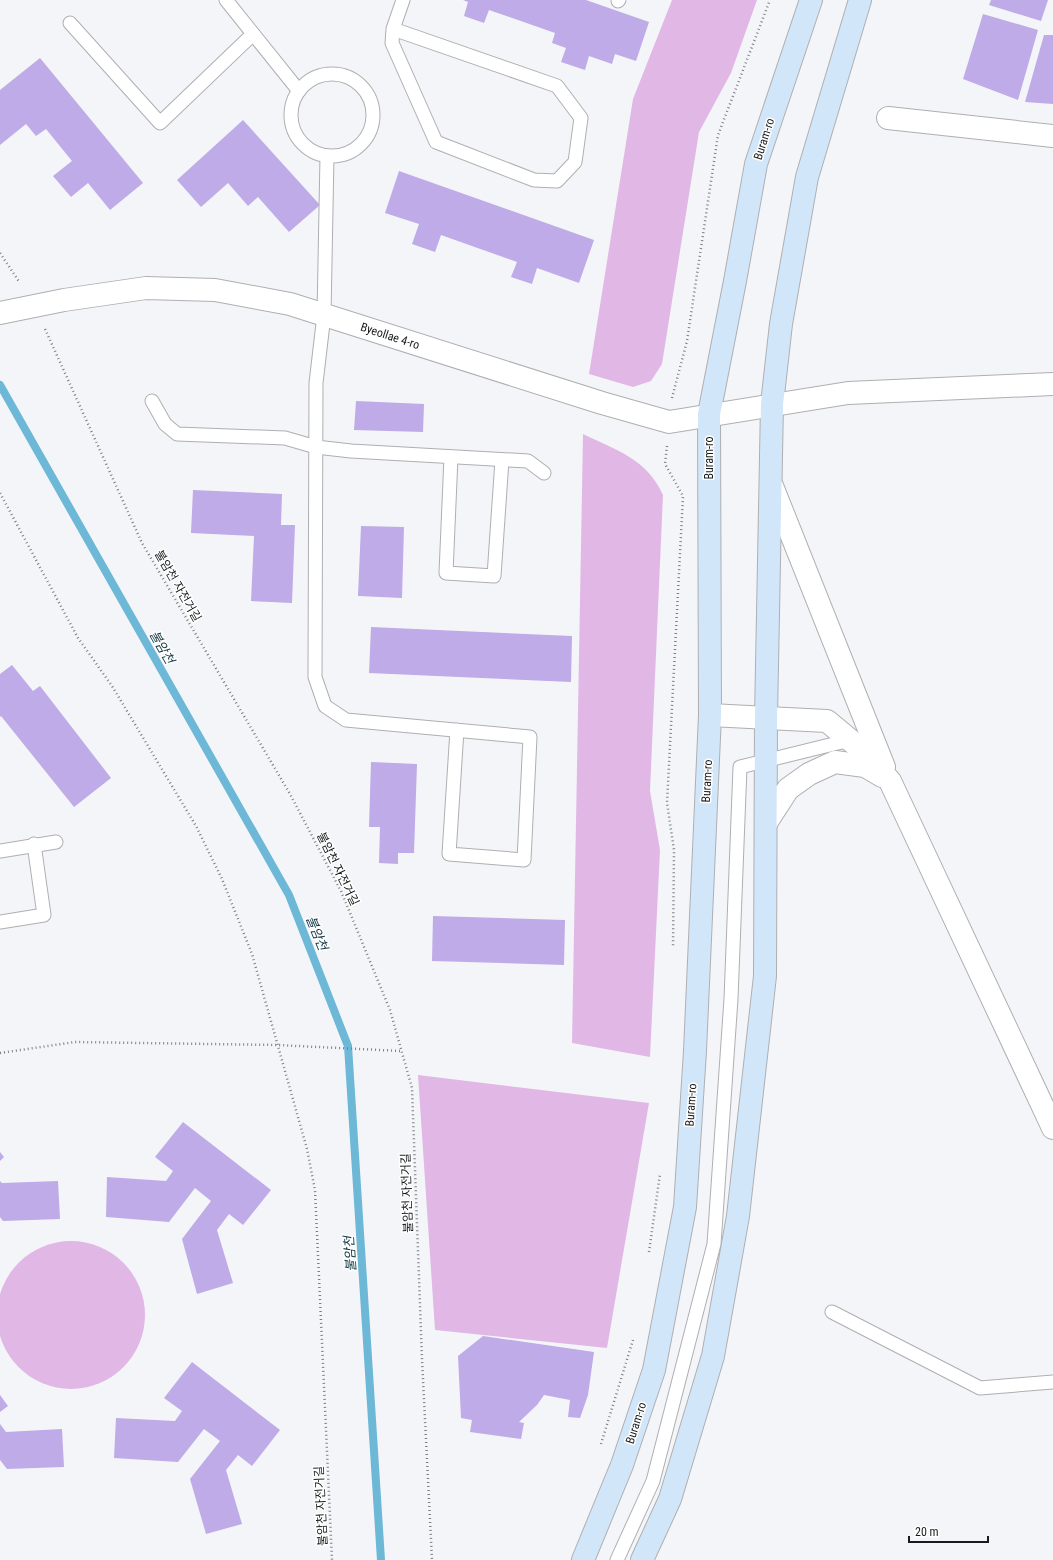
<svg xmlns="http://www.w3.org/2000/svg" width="1053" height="1560" viewBox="0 0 1053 1560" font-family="'Roboto Condensed','Noto Sans KR',sans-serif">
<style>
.green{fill:#e1b8e5}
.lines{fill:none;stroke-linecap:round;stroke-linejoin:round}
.stream{stroke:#6cb8d6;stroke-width:8}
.building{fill:#beabe7}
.lane-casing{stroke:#aeafb2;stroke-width:15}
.street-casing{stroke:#aeafb2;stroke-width:24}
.secondary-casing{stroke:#aeafb2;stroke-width:24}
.path{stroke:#7e7f81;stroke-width:2.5;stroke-dasharray:1 3;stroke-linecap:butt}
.lane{stroke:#fff;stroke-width:13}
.street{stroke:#fff;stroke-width:22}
.secondary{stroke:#d2e6f9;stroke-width:22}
.labels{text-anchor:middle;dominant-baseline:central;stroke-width:3;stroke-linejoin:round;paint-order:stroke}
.street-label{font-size:12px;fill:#1a1b1c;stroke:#fff}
.water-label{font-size:13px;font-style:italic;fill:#153946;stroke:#fff}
</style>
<rect width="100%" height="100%" fill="#f4f5f9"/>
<!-- green -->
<g class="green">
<polygon points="672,0 757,0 731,73 699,132 662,364 651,381 633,387 589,374 633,99"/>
<path d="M583,434C616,450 647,459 663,495L650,791L660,850L650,1057L572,1043Z"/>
<polygon points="418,1075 649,1103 607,1348 435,1330"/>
<circle cx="71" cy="1315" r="74"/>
</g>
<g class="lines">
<!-- stream -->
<polyline class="stream" points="0,385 289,895 348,1046 381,1560"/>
</g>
<!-- building -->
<g class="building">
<polygon points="463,0 586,0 649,22 636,61 615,54 612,64 589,56 585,70 561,62 566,48 552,43 555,33 489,10 484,23 464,16 468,2"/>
<polygon points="991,0 1048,0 1041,21 989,5"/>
<polygon points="983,14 1038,30 1018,100 963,79"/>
<polygon points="1044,35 1053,35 1053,104 1025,102"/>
<polygon points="40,58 143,183 110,210 88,183 71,197 53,176 72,161 46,129 36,136 26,124 0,145 0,90"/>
<polygon points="243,120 320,205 289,232 258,197 248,206 228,183 201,207 177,180"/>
<polygon points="399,171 594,240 579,283 537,268 532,284 511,277 517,262 441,235 435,252 412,244 419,224 385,213"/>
<polygon points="356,401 424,404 423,432 354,430"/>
<polygon points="193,490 282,494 281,525 295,525 292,603 251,601 254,536 191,533"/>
<polygon points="361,526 404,527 402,598 358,596"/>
<polygon points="371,627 572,636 571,682 369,673"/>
<polygon points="12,665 33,691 40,686 111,778 74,807 1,716 0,717 0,674"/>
<polygon points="371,762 417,764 414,853 398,853 398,864 379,863 380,827 369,827"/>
<polygon points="433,916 565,920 564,965 432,961"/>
<polygon points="183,1122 271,1190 243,1225 229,1214 217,1230 233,1283 197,1294 182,1239 211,1201 195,1188 169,1222 106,1217 107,1177 166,1181 173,1171 155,1157"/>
<polygon points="0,1152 4,1157 0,1161"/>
<polygon points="0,1181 2,1183 58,1181 60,1219 3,1221 0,1217"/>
<polygon points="483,1336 594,1352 588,1395 580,1418 568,1417 570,1400 544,1395 537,1405 519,1422 524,1423 521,1439 470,1432 472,1420 461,1418 458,1356"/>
<polygon points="192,1362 280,1430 252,1466 238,1455 226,1470 242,1524 206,1534 190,1479 220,1441 204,1429 178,1462 114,1458 116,1418 175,1421 182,1411 164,1398"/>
<polygon points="0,1395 8,1406 0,1412"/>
<polygon points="0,1424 6,1432 62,1429 64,1467 7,1469 0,1460"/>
</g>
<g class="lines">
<defs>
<g id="lane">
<polyline points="226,0 299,91"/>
<polyline points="618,1 619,0"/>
<polyline points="70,23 160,123 253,34"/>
<polyline points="393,29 557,86 581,118 575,162 557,181 534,180 436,142 392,43 393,29 403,0"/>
<circle cx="332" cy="115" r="41"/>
<polyline points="327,156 324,315 316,383 315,677 325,706 346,720 530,737 524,860 449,854 457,730"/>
<polyline points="152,401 165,424 177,434 285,438 316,447 351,451 528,461 544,473"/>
<polyline points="451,457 446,573 494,576 502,460"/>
<polyline points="0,851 56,842"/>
<polyline points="0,922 44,915 34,844"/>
<polyline points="832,1312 980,1388 1053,1382"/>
<polyline points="617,1560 653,1481 714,1244 731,999 740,767 850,740"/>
</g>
<g id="street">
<polyline points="888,118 1053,136"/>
<polyline points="0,313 64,300 146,288 215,290 290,304 602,403 669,422 848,393 1053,384"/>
<polyline points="772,486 884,767"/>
<polyline points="710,715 827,721 862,750 890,781 1053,1128"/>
<polyline points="766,823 788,789 809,774 835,762 865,766 882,776"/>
</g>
<g id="secondary">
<polyline points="583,1560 622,1465 654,1370 685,1207 695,1051 710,715 709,414 735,281 756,164 811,0"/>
<polyline points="642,1560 670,1499 713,1356 738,1216 765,976 766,718 772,404 781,324 807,177 860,0"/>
</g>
</defs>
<!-- lane casing -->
<use href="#lane" class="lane-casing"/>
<!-- street casing -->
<use href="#street" class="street-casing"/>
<!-- secondary casing -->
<use href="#secondary" class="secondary-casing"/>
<!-- path -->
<g class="path">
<polyline points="0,253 20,283"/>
<polyline points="45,329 142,543 290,794 341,891 390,1010 412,1088 422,1359 432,1560"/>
<polyline points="672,398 687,341 718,135 770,0"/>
<polyline points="667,446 665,464 683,496 667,803 674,850 673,948"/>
<polyline points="0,493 78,638 112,686 196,826 222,879 252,954 307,1149 315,1190 332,1560"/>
<polyline points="0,1053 75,1042 277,1045 401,1051"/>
<polyline points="649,1252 660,1174"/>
<polyline points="601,1444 633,1340"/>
</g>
<!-- lane -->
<use href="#lane" class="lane"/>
<!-- street -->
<use href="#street" class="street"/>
<!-- secondary -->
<use href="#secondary" class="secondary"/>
</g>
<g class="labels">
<!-- street labels -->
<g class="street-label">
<text transform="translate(764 139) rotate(-72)">Buram-ro</text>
<text transform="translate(390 336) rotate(18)">Byeollae 4-ro</text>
<text transform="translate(709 458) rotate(-90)">Buram-ro</text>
<text transform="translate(178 586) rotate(60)">불암천 자전거길</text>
<text transform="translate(707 781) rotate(-87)">Buram-ro</text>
<text transform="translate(338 869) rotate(64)">불암천 자전거길</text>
<text transform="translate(691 1105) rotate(-86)">Buram-ro</text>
<text transform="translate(407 1193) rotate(-92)">불암천 자전거길</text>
<text transform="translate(636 1423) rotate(-72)">Buram-ro</text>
<text transform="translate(321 1506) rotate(-93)">불암천 자전거길</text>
</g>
<!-- water labels -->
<g class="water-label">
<text transform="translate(162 647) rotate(60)">불암천</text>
<text transform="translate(317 933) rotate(68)">불암천</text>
<text transform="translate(350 1254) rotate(-94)">불암천</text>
</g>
</g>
<!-- scale -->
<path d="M909 1536v6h79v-6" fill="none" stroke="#1a1b1c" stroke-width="2"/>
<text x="915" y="1536" font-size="12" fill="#1a1b1c" stroke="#ffffff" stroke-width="3" paint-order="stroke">20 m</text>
</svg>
